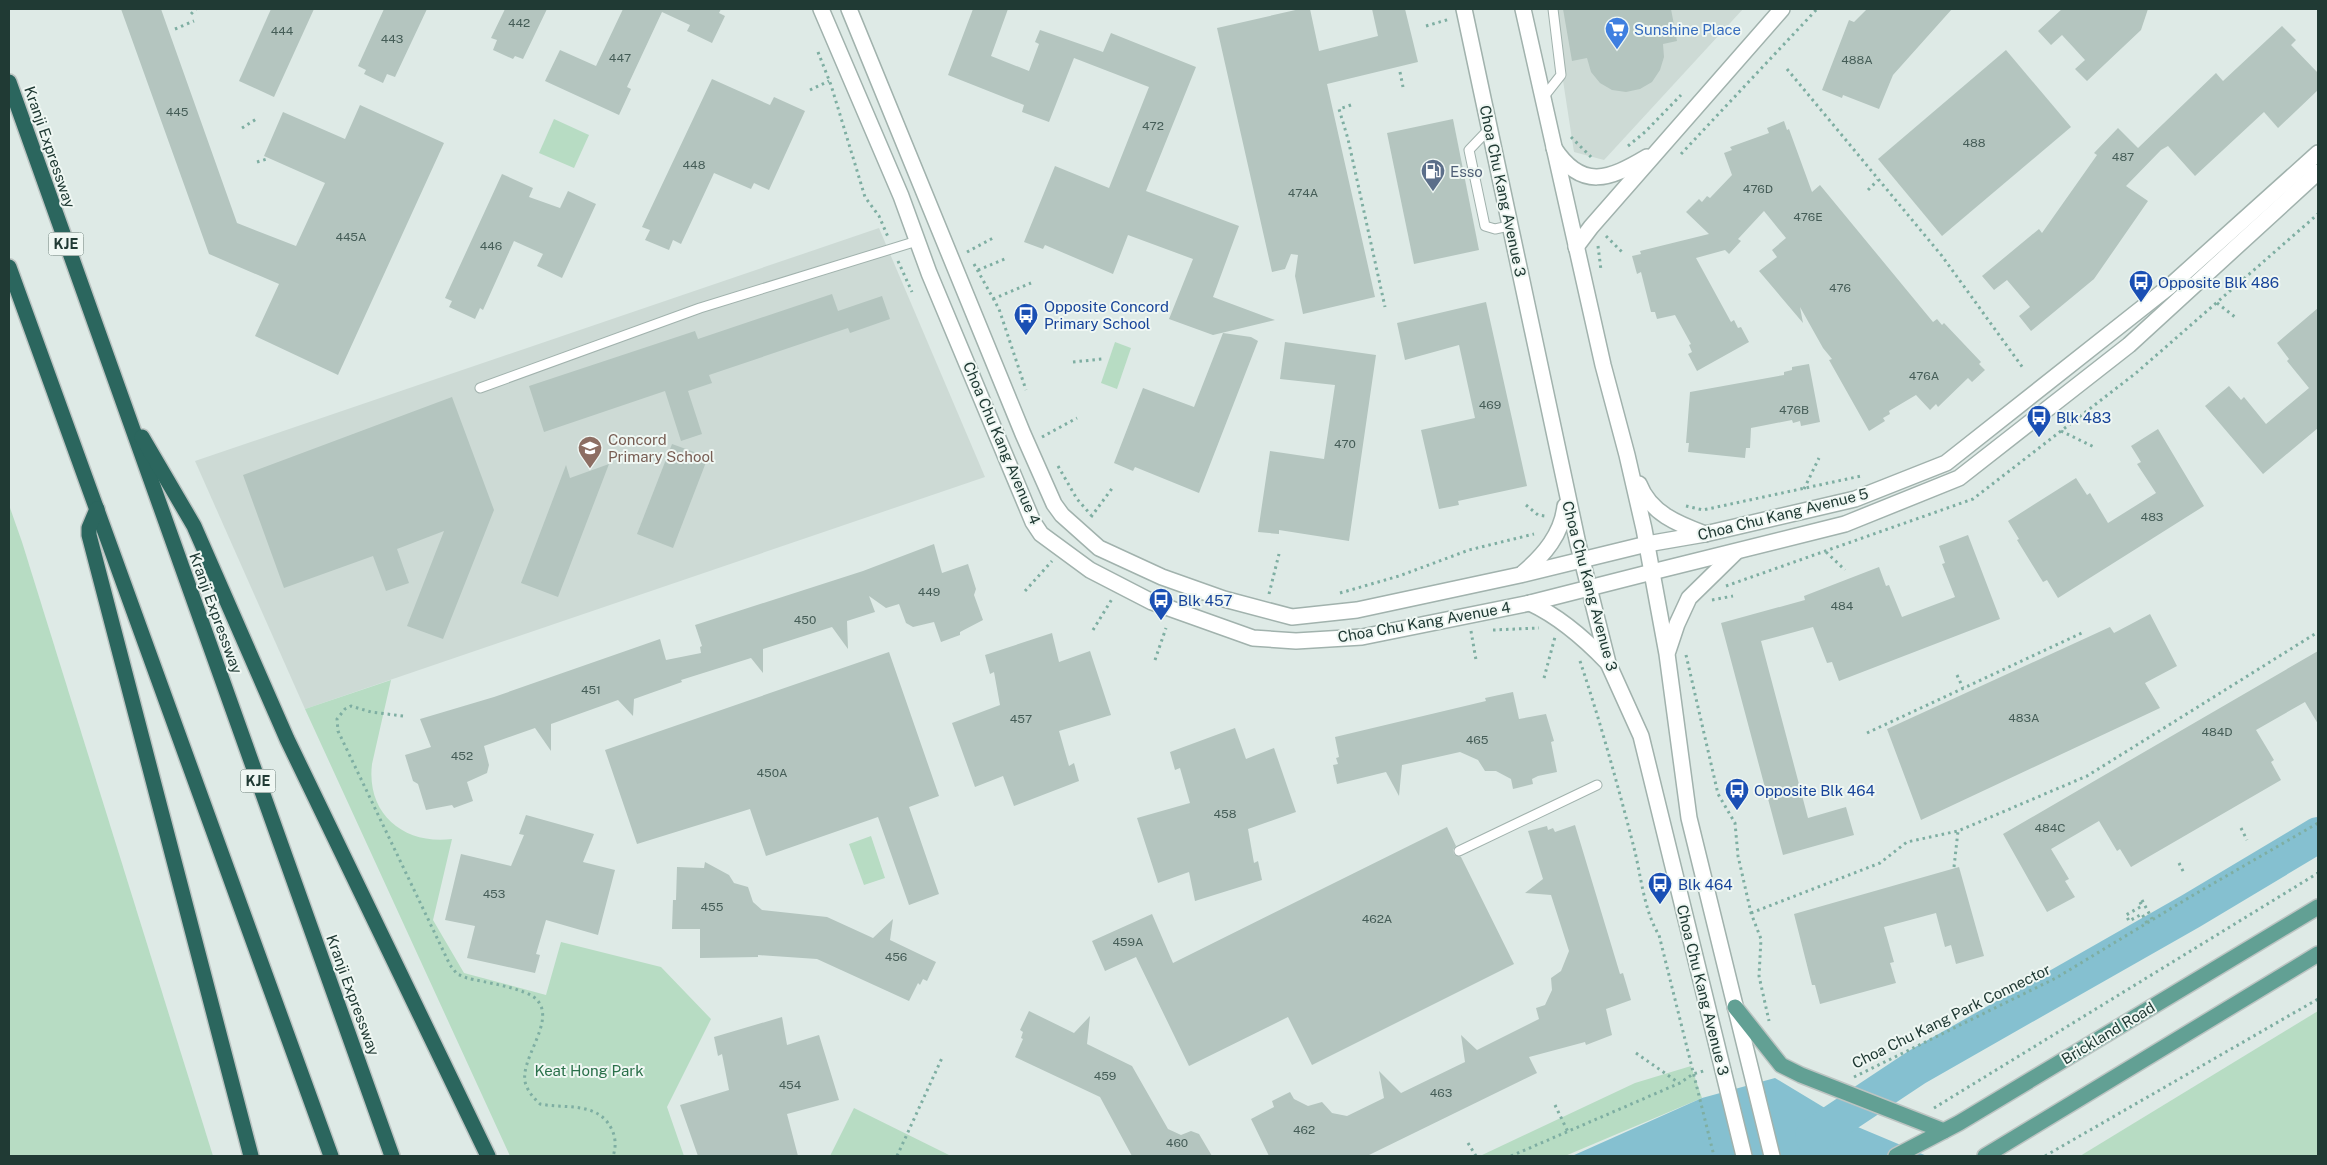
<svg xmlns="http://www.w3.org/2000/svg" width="2327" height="1165" viewBox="0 0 2327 1165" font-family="'Public Sans',sans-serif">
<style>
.built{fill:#cddad5}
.green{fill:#b7dcc3}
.water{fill:#85c0d0}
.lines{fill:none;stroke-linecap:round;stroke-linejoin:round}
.river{stroke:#85c0d0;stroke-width:36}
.building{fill:#b4c5bf}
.service-casing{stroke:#a1b2ad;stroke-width:11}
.minor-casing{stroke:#a1b2ad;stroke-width:18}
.tertiary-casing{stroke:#a1b2ad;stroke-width:18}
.primary-casing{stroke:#bcc4c2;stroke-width:18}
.motorway-casing{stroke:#bcc4c2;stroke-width:18}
.path{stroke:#7eaea2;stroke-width:3;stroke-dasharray:2.5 4;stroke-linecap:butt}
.service{stroke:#fff;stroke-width:9}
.minor{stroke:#fff;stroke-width:15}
.tertiary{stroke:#fff;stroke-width:15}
.primary{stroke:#62a094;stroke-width:15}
.motorway{stroke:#2b665e;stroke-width:15}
.labels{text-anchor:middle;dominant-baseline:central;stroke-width:4;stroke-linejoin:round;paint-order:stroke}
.number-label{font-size:12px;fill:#455d57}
.shield{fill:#eff7f3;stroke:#5e736d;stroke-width:1}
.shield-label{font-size:14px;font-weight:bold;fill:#203a34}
.shop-label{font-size:15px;fill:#366cbe;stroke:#eff7f3;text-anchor:start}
.street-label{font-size:15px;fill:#203a34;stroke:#eff7f3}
.service-label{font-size:15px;fill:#4e5e75;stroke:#eff7f3;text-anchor:start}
.transit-label{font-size:15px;fill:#164399;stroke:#eff7f3;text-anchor:start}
.education-label{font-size:15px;fill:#785e54;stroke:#eff7f3;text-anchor:start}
.park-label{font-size:15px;fill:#2a704a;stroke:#eff7f3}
</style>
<rect width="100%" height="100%" fill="#deeae6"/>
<!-- built -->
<g class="built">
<polygon points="1552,9 1743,9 1604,160 1574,152"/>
<polygon points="879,228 985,477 305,709 195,461"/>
</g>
<!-- green -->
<g class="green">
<polygon points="554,119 589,135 574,168 539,153"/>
<polygon points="1115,342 1131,348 1117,389 1101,383"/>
<polygon points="9,505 22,542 213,1156 9,1156"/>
<path d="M391,680L372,764C366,814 404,845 452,839L433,920L464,973L546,995L561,942L661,967L711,1019L667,1107L684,1156H510L305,709Z"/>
<polygon points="871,836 885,878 864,885 849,844"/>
<polygon points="2318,1011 2318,1156 2080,1156"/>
<polygon points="1691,1066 1702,1098 1565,1156 1480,1156 1635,1083"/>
<polygon points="854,1108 951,1156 830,1156"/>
</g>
<!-- water -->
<polygon class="water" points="1775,1078 1853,1125 1927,1156 1572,1156 1702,1098"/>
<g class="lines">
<!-- river -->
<polyline class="river" points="1813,1136 1917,1067 2191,911 2318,835"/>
</g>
<!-- building -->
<g class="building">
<polygon points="121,9 161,9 237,223 296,246 325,183 264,156 283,112 345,139 360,105 444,143 338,375 255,336 279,284 209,254"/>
<polygon points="271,9 314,9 274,97 239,81"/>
<polygon points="384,9 427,9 395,77 387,74 383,83 364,74 366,70 358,66"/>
<polygon points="505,9 547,9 523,59 515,56 513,59 493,50 497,40 491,38"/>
<polygon points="623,9 721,9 719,13 725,16 712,43 687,31 690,25 662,12 627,87 631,89 619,115 545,81 560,50 596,66"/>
<polygon points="973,9 1008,9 991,56 1029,71 1039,44 1035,42 1040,30 1103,52 1111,33 1196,67 1146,191 1239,226 1213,297 1275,320 1213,335 1169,319 1193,259 1128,235 1113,274 1045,245 1043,249 1024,242 1055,166 1109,188 1149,87 1074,58 1049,122 1022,112 1024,105 948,75"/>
<polygon points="1300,9 1310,9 1319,51 1378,36 1372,9 1405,9 1418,62 1327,84 1375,297 1303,314 1295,276 1298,255 1291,254 1285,269 1272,272 1217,28"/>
<polygon points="1563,9 1671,9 1677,41 1663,44 1664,57 1660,70 1652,82 1640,89 1626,92 1612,90 1600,83 1591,72 1587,58 1572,61"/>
<polygon points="1867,9 1952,9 1893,75 1879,109 1843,95 1842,98 1822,90 1849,20 1854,22"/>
<polygon points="2062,9 2148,9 2141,30 2087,81 2075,69 2085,60 2074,48 2062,35 2051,45 2038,31"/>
<polygon points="2282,26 2296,40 2291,45 2318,73 2318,90 2278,128 2264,112 2195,176 2168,146 2161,150 2126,186 2148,201 2094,279 2031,331 2019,316 2030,307 2007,280 1994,290 1982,276 2039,229 2042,233 2097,155 2094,153 2118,128 2138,148 2216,73 2223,81"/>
<polygon points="2006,50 2071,127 1942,236 1878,159"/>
<polygon points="712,79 770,105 774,97 805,111 769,190 754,183 751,189 714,173 681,244 673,240 669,250 645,240 650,230 642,227"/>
<polygon points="1453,119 1479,250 1414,264 1387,133"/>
<polygon points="1784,121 1787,130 1789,129 1812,192 1820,185 1933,322 1937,319 1942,325 1944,323 1981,362 1979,364 1985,370 1972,382 1968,378 1938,407 1936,404 1930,410 1916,395 1889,411 1890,414 1883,418 1885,421 1869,431 1829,360 1832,359 1823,348 1800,307 1803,323 1759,271 1777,257 1772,250 1786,238 1764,211 1738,239 1741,241 1729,254 1725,250 1696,258 1731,322 1734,320 1738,328 1741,327 1749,342 1697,371 1688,354 1692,352 1689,345 1691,344 1675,315 1657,319 1655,312 1651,312 1641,272 1637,274 1632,256 1641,254 1640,251 1709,234 1686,212 1699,199 1702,202 1707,196 1710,198 1732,175 1724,153 1732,150 1730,147 1769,133 1767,128"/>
<polygon points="502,174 533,188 529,197 560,208 568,191 596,204 562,278 537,266 543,254 514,241 483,310 480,308 475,319 449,307 452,301 445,298"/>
<polygon points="832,294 838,311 882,296 890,319 850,333 848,328 709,375 712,383 688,391 702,434 681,441 665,391 544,432 529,386 695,331 698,339"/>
<polygon points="1486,302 1527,486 1458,501 1459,505 1439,509 1421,430 1475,418 1459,345 1405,360 1397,323"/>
<polygon points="2318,308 2318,428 2263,474 2205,406 2229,386 2241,400 2244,397 2266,424 2309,388 2287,361 2289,359 2277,343"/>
<polygon points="1223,333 1251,337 1258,341 1199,493 1135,467 1133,471 1114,463 1143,388 1194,407"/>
<polygon points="1285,342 1376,355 1349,541 1279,530 1279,534 1258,532 1270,451 1324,459 1335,385 1280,379"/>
<polygon points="1809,364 1820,422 1801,426 1800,421 1793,423 1792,420 1751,428 1750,448 1746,448 1745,458 1688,452 1689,443 1686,443 1690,392 1784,375 1784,372 1792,370 1792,367"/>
<polygon points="452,397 494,510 443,639 407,626 444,531 397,549 409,583 386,591 373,556 284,588 243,475"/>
<polygon points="2158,429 2204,506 2058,598 2047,580 2043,582 2017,540 2019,539 2008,521 2076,478 2087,495 2090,493 2108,523 2156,493 2137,464 2141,462 2131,446"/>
<polygon points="672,444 708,457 673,548 637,534"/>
<polygon points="609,464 558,597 521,583 566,465 570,478"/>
<polygon points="1968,535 2000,619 1839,681 1832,662 1827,663 1813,627 1761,641 1808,818 1846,807 1854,835 1783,855 1721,623 1805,600 1804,596 1879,567 1886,586 1889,585 1902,617 1955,597 1942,564 1945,563 1939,546"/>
<polygon points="934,544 942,573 968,564 976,589 974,595 983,620 960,632 960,635 941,642 934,622 913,627 906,623 899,604 886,608 869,596 875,612 847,621 848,649 832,627 763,649 763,673 751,658 681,680 682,682 634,699 633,716 618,700 551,724 551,751 535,728 484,746 489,765 487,773 467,782 473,801 454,808 452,805 426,810 418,784 413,781 405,755 431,747 420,719 494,697 660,639 666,660 701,653 700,647 702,646 695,625 863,571"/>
<polygon points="2150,614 2177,666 2145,683 2160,708 1921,820 1887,729 2110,627 2114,633"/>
<polygon points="1052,633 1059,662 1090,651 1111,715 1059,731 1069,766 1074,763 1079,781 1014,806 1003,776 975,787 952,723 1000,705 994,672 990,674 985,655"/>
<polygon points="2318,651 2318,724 2305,702 2256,730 2274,760 2271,762 2281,780 2131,867 2120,849 2117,851 2099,821 2051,849 2069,879 2065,881 2075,897 2047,912 2003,834"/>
<polygon points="889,652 939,796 909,807 939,894 909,905 878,817 766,856 750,809 637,844 605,750"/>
<polygon points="1513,692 1519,719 1546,714 1554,741 1551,742 1557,772 1538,776 1532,779 1533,784 1513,789 1511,779 1496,771 1485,771 1478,760 1460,752 1402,765 1399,796 1386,772 1337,784 1333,765 1338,764 1336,758 1339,757 1335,737 1486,701 1485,698"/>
<polygon points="1235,728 1246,759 1274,748 1296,812 1248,829 1254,863 1258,861 1262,880 1195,901 1189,872 1158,883 1137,818 1190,803 1180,768 1175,770 1170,752"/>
<polygon points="526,815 594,834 583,862 615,870 598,935 546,920 536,954 540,955 535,973 467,958 475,926 445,920 461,854 511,866 524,835 519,834"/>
<polygon points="1575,825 1620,974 1623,973 1631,1000 1606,1009 1612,1035 1586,1045 1585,1042 1529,1057 1537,1073 1367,1156 1269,1156 1251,1119 1274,1107 1272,1101 1290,1092 1294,1099 1308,1106 1322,1102 1332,1113 1347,1116 1384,1098 1379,1071 1401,1093 1465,1062 1461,1035 1477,1050 1539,1019 1536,1008 1545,1005 1552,990 1551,978 1561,971 1569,951 1551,895 1525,893 1543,879 1528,831 1547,826 1548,830 1553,828 1555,832"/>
<polygon points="1447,827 1456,846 1453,850 1454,854 1461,857 1514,964 1312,1065 1288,1017 1189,1066 1136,957 1105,971 1092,941 1152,914 1173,963"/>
<polygon points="705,862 729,875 734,883 748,887 753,902 762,910 827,917 873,938 893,919 890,940 936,962 927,981 923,979 920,985 918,983 909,1001 817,959 758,955 758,957 700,958 700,929 672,929 673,900 676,900 677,867 704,868"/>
<polygon points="1959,867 1984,956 1956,964 1951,945 1945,947 1936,913 1884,927 1894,962 1890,963 1896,983 1820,1004 1815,985 1812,985 1794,914"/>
<polygon points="1029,1011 1074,1033 1090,1016 1087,1044 1132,1066 1168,1129 1181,1135 1191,1131 1199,1134 1212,1156 1132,1156 1100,1097 1015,1057 1023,1039 1021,1038 1023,1032 1020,1030"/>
<polygon points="782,1017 787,1045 819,1035 839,1100 787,1114 798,1156 698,1156 680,1105 729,1090 722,1054 718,1056 714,1037"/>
</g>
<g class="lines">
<defs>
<g id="service">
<polyline points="1542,99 1561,75 1553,9"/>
<polyline points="1490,128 1469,150 1485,226 1495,229 1509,226"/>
<polyline points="480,388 700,308 917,241"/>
<polyline points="1459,851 1597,785"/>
</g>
<g id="minor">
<path d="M1554,148C1582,191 1610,179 1647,157"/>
<polyline points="1576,247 1591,227 1782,9"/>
<polyline points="1647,544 1705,534 1855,499 1946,463 2170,286 2318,153"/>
<polyline points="1652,572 1845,524 1959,478 2129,345 2318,172"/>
</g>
<g id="tertiary">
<polyline points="821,9 901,196 929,273 1033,522 1041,534 1090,570 1152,602 1253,638 1296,641 1362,637 1530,603 1652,572"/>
<polyline points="849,9 1023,434 1054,504 1062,515 1099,548 1162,577 1224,599 1292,617 1357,610 1520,575 1647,544"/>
<polyline points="1464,9 1578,544 1608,663 1641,736 1744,1156"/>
<polyline points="1523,9 1603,365 1627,455 1644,529 1667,654 1689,818 1772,1156"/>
<path d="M1639,484C1650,513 1678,524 1705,534"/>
<path d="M1523,573C1544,555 1562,534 1565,506"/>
<path d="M1530,603C1560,617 1584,638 1607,662"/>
<polyline points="1668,651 1677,624 1689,598 1736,552"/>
</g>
<g id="primary">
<polyline points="1735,1007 1781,1065 1801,1075 1944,1131"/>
<polyline points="1896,1156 1959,1123 2318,907"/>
<polyline points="1985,1156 2318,954"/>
</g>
<g id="motorway">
<polyline points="9,82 392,1156"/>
<polyline points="9,267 331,1156"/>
<polyline points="142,437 194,526 287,739 488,1156"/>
<polyline points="97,509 89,528 89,535 251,1156"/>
</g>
</defs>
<!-- service casing -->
<use href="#service" class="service-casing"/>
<!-- minor casing -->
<use href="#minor" class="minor-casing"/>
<!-- tertiary casing -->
<use href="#tertiary" class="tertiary-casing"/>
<!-- primary casing -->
<use href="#primary" class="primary-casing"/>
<!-- motorway casing -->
<use href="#motorway" class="motorway-casing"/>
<!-- path -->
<g class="path">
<polyline points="191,14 196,9"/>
<polyline points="1426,26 1450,19"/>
<polyline points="175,29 194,21"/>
<polyline points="818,52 831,85 865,197 879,216 888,237"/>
<polyline points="1787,69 1942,256 2023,368"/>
<polyline points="1400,72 1403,87"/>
<polyline points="810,90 829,81"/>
<polyline points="1351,105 1339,109 1348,139 1385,307"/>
<polyline points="242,128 258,118"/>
<polyline points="1571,137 1591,157"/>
<polyline points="1628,146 1645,132 1681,95"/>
<polyline points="1681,154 1817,9"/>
<polyline points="257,162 267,159"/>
<polyline points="1868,190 1878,180"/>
<polyline points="1606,236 1623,253"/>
<polyline points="1598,246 1601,270"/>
<polyline points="967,252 995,237"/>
<polyline points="898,261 912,292"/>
<polyline points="974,264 999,309 1026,390"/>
<polyline points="978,270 1007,258"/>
<polyline points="993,299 1031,283"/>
<polyline points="2217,303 2235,317"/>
<polyline points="1073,362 1102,359"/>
<polyline points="2061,431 2094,447"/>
<polyline points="1042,437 1077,418"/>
<polyline points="1058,466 1077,499 1091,515"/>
<polyline points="1804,489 1819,458"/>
<polyline points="1526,505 1538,515 1545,516"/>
<polyline points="1686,506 1703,510 1861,476"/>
<polyline points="1091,517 1113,487"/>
<polyline points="1826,552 1845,570"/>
<polyline points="1726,586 1973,499 2136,373 2318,214"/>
<polyline points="1025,591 1052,561"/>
<polyline points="1340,593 1399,576 1469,550 1534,534"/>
<polyline points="1269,594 1279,554"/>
<polyline points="1712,600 1733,596"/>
<polyline points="1093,630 1112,599"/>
<polyline points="1493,630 1539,628"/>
<polyline points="1471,631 1476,660"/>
<polyline points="1686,655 1718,794 1735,823 1738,856 1751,913 1761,939 1759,976 1769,1021"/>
<polyline points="1155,660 1166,628"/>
<path d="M1580,661C1600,721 1617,782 1633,844C1641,873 1643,909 1659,935L1714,1156"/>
<polyline points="1957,675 1963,688"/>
<polyline points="1544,678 1555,637"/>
<path d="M403,716L371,712L351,706L345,709L337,719L338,731L450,965L457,974L467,978C482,982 527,988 537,1000C557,1022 517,1061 526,1085C529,1093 534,1098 540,1104C565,1109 599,1101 612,1130C616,1138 616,1148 613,1156"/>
<polyline points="1867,733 2084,632"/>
<polyline points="2241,828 2247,840"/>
<polyline points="2179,863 2184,873"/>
<polyline points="1954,867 1958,831"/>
<polyline points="2142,900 2152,919"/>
<polyline points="2140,902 2142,906 2126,915 2129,921 2142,914 2147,923"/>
<polyline points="1751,913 1880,863 1907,842 1958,831 2087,776 2318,632"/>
<polyline points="1636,1053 1679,1083"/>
<polyline points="1854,1077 2056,978 2195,894 2318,823"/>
<polyline points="1555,1105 1568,1132"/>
<polyline points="1934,1108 2318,873"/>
<polyline points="1468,1143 1476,1156"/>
<polyline points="897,1156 942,1058"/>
<polyline points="1511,1156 1680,1083 1693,1074 1707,1070"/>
<polyline points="2045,1156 2318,999"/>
</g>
<!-- service -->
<use href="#service" class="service"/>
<!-- minor -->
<use href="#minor" class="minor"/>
<!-- tertiary -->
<use href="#tertiary" class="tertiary"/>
<!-- primary -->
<use href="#primary" class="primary"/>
<!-- motorway -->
<use href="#motorway" class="motorway"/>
</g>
<!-- icons -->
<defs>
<symbol id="supermarket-pin" viewBox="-11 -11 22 30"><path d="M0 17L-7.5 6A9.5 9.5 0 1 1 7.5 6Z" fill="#3f7fe0" stroke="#eff7f3"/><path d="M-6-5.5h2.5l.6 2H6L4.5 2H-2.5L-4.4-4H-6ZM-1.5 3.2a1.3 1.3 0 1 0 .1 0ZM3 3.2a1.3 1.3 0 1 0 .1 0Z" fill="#fff"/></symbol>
<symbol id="fuel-pin" viewBox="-11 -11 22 30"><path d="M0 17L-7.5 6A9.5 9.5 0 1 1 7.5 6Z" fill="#5c6f8a" stroke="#eff7f3"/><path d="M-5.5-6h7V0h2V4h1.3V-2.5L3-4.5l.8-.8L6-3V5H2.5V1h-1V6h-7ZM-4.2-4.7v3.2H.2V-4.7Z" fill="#fff"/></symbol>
<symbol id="bus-pin" viewBox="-11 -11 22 30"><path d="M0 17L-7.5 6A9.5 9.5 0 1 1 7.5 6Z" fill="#1a4fb4" stroke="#eff7f3"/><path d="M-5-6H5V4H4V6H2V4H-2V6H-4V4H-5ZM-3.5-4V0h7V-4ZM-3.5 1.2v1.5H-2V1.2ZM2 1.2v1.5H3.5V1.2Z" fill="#fff"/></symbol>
<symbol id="school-pin" viewBox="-11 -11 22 30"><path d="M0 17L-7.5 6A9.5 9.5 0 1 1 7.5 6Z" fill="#8d6e63" stroke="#eff7f3"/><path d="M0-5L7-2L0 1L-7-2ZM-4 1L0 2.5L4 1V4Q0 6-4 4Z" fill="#fff"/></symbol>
</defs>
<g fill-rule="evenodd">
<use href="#supermarket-pin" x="1603" y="15" width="28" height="38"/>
<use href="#fuel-pin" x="1419" y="157" width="28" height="38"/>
<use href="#bus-pin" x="2127" y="268" width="28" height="38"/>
<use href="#bus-pin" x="1012" y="301" width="28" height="38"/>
<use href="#bus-pin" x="2025" y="403" width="28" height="38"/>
<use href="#school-pin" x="576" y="434" width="28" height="38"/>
<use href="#bus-pin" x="1147" y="586" width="28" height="38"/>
<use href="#bus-pin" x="1723" y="776" width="28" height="38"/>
<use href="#bus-pin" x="1646" y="870" width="28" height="38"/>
</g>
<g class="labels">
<!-- number labels -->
<g class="number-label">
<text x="519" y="23">442</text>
<text x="282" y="31">444</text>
<text x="392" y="39">443</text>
<text x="620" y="58">447</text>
<text x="1857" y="60">488A</text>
<text x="177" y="112">445</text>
<text x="1153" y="126">472</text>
<text x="1974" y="143">488</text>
<text x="2123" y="157">487</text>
<text x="694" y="165">448</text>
<text x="1758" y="189">476D</text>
<text x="1303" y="193">474A</text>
<text x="1808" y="217">476E</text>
<text x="351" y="237">445A</text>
<text x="491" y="246">446</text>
<text x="1840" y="288">476</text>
<text x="1924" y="376">476A</text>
<text x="1490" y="405">469</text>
<text x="1794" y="410">476B</text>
<text x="1345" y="444">470</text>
<text x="2152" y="517">483</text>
<text x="929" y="592">449</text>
<text x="1842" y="606">484</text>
<text x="805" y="620">450</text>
<text x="591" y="690">451</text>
<text x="2024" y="718">483A</text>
<text x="1021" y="719">457</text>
<text x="2217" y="732">484D</text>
<text x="1477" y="740">465</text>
<text x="462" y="756">452</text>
<text x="772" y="773">450A</text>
<text x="1225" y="814">458</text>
<text x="2050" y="828">484C</text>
<text x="494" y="894">453</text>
<text x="712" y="907">455</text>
<text x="1377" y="919">462A</text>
<text x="1128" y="942">459A</text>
<text x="896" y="957">456</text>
<text x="1105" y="1076">459</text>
<text x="790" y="1085">454</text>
<text x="1441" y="1093">463</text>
<text x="1304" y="1130">462</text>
<text x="1177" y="1143">460</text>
</g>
<!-- shield labels -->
<g class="shield">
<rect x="48.5" y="232.5" width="35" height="23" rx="4"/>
<rect x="240.5" y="769.5" width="35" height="23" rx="4"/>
</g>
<g class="shield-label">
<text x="66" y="244">KJE</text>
<text x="258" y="781">KJE</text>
</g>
<!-- shop labels -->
<g class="shop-label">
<text x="1634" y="29">Sunshine Place</text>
</g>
<!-- street labels -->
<g class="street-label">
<text transform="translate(50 147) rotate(71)">Kranji Expressway</text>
<text transform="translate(1503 191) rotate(78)">Choa Chu Kang Avenue 3</text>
<text transform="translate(1002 443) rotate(67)">Choa Chu Kang Avenue 4</text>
<text transform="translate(1783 514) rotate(-14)">Choa Chu Kang Avenue 5</text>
<text transform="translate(1590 586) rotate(75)">Choa Chu Kang Avenue 3</text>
<text transform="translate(216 613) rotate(70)">Kranji Expressway</text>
<text transform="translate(1424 622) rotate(-10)">Choa Chu Kang Avenue 4</text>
<text transform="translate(1703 990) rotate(76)">Choa Chu Kang Avenue 3</text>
<text transform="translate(353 995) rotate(70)">Kranji Expressway</text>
<text transform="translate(1951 1016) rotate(-26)">Choa Chu Kang Park Connector</text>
<text transform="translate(2108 1033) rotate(-31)">Brickland Road</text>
</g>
<!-- service labels -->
<g class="service-label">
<text x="1450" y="171">Esso</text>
</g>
<!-- transit labels -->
<g class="transit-label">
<text x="2158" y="282">Opposite Blk 486</text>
<text x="1044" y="306">Opposite Concord<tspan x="1044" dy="17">Primary School</tspan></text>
<text x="2056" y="417">Blk 483</text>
<text x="1178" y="600">Blk 457</text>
<text x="1754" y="790">Opposite Blk 464</text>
<text x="1678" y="884">Blk 464</text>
</g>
<!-- education labels -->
<g class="education-label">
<text x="608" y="439">Concord<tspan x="608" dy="17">Primary School</tspan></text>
</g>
<!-- park labels -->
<g class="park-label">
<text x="589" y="1070">Keat Hong Park</text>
</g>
</g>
<!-- border -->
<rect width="2327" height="1165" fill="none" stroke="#203a34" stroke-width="20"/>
</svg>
